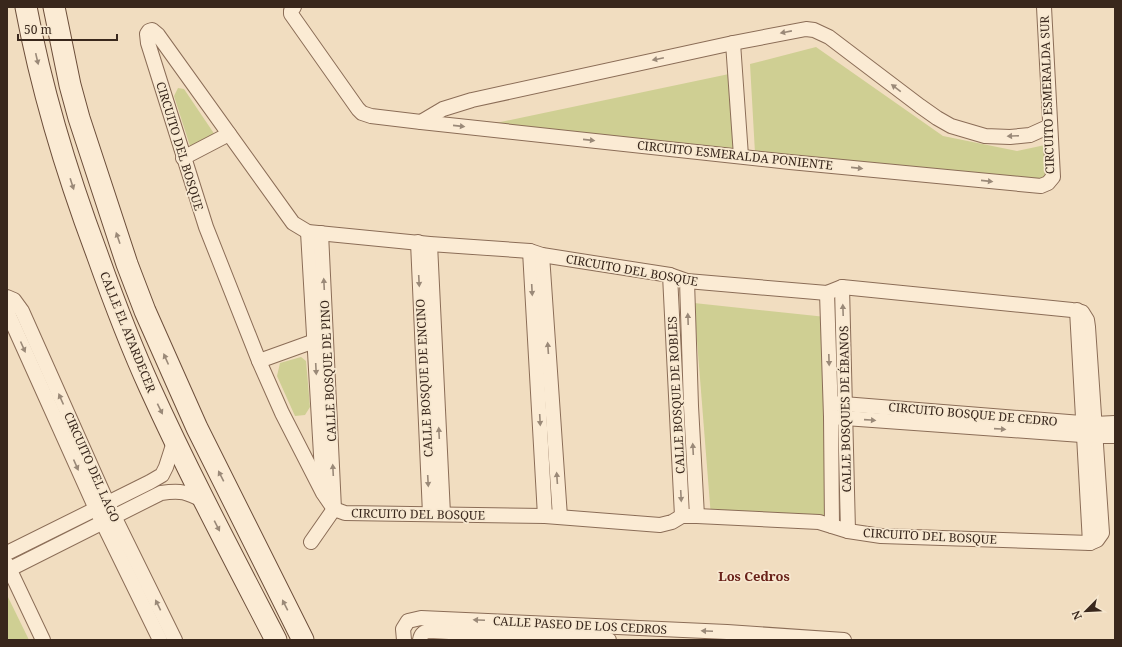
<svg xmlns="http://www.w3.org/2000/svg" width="1122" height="647" viewBox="0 0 1122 647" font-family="'Noto Serif',serif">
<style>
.green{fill:#cfcf93}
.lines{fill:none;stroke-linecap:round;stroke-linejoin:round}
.street-casing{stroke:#8b6d57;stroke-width:16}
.secondary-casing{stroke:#6c4e3a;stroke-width:23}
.street{stroke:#fbebd4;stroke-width:14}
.secondary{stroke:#fbebd4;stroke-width:21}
.oneway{fill:#9a8978}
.labels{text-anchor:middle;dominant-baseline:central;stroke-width:3.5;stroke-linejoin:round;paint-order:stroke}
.street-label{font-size:12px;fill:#39271c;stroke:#f7e8d0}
.neighbourhood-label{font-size:13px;font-weight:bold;fill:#692119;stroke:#f7e8d0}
</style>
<rect width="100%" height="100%" fill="#f1ddc0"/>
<!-- green -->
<g class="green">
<polygon points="816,47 943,136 1017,151 1045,145 1047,184 755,153 750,64"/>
<polygon points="729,74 734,159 458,131"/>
<polygon points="178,88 184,89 215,135 190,146 174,96"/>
<polygon points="694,303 826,317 832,520 711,517"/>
<polygon points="301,357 306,361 310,407 305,415 295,416 277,376 280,363"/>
<polygon points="7,595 29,640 7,640"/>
</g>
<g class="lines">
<defs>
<g id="street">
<polyline points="294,7 291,11 291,14 358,109 362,113 371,116 421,122 790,162 1041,186 1048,183 1053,177 1044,7"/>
<polygon points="152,30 158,35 293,223 308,232 430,244 530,251 542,255 670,275 687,281 827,293 842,287 1072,310 1082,312 1087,320 1088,327 1102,533 1097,540 1090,543 881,536 848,531 819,522 697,516 682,516 672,522 660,525 545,516 345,513 334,509 323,493 282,413 259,361 206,227 148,43 147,34 149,31"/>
<polyline points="733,43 741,156"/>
<polyline points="421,122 443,109 472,100 733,43 806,29 814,30 829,37 920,106 937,118 951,126 985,136 1010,137 1030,135 1050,126"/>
<polyline points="183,158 229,134"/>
<polyline points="308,232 323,489"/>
<polyline points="418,242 430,514"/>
<polyline points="430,244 443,514"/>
<polyline points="530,251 545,516"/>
<polyline points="542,255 560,517"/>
<polyline points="670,275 682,516"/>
<polyline points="687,281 691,406 697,516"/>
<polyline points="842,287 848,531"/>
<polyline points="827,293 831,417 832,526"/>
<polyline points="7,297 14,300 22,311 108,504 175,640"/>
<polyline points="1077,310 1090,543"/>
<polyline points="7,311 96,509 160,640"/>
<polyline points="259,361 323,338"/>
<polyline points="831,403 1094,424 1115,423"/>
<polyline points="831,417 1095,436 1115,436"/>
<polyline points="311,542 334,509 321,233"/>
<polyline points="7,553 150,482 162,475 166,467 175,439"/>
<polyline points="7,564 43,640"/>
<path d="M10,569L161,493C182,490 186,492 204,501"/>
<polyline points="404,640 403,629 408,621 421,618 727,632 844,640"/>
<path d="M420,640C421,634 423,632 429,631L609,640"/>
</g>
<g id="secondary">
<path d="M26,7C42,92 67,174 97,254C113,299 130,344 150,388C189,474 233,557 276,640"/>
<polyline points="54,7 70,85 79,118 127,264 145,311 197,428 303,640"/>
</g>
</defs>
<!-- street casing -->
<use href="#street" class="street-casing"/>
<!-- secondary casing -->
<use href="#secondary" class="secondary-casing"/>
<!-- street -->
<use href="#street" class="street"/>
<!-- secondary -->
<use href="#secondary" class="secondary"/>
</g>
<!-- one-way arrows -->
<defs><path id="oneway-solid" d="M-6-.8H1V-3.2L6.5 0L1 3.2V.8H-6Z"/></defs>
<g class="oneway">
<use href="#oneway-solid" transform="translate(786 32) rotate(169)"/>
<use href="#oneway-solid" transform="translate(37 59) rotate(77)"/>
<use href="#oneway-solid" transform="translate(658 59) rotate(168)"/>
<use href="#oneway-solid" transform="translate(896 88) rotate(-143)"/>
<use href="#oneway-solid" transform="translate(459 126) rotate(6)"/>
<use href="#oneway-solid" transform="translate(1013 136) rotate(177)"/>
<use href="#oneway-solid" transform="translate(589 140) rotate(6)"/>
<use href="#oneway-solid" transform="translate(857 168) rotate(6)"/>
<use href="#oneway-solid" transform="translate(987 181) rotate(6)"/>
<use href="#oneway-solid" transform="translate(72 184) rotate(72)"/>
<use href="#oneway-solid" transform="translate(118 238) rotate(-109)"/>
<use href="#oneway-solid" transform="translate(419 281) rotate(87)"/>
<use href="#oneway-solid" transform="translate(324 284) rotate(-93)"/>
<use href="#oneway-solid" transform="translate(532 290) rotate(87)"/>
<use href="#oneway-solid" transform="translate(843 310) rotate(-92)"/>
<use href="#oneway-solid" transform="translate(688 319) rotate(-92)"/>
<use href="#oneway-solid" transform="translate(23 347) rotate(66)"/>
<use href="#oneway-solid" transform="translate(548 348) rotate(-94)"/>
<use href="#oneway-solid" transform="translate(166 359) rotate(-114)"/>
<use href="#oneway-solid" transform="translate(829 360) rotate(88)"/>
<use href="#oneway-solid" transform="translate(316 369) rotate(87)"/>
<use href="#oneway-solid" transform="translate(61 399) rotate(-114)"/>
<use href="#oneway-solid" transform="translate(160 409) rotate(64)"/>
<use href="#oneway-solid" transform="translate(540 420) rotate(87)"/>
<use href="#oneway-solid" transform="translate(870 420) rotate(4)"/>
<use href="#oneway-solid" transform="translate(1000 429) rotate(4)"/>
<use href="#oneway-solid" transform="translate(439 433) rotate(-93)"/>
<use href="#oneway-solid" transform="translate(693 449) rotate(-93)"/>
<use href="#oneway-solid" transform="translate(76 465) rotate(66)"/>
<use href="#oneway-solid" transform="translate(333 470) rotate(-93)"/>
<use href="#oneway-solid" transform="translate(221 476) rotate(-117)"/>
<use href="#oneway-solid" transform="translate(557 478) rotate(-94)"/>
<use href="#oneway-solid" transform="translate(428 481) rotate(87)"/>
<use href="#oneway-solid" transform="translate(681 496) rotate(87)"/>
<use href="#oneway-solid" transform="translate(217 526) rotate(63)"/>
<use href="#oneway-solid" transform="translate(158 605) rotate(-116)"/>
<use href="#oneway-solid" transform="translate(285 605) rotate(-117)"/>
<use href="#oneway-solid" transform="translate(479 620) rotate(-177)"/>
<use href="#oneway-solid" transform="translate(707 631) rotate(-178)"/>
</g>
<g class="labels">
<!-- street labels -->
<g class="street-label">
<text transform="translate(1047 95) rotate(-92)">CIRCUITO ESMERALDA SUR</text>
<text transform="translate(180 146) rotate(73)">CIRCUITO DEL BOSQUE</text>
<text transform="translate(735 155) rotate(6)">CIRCUITO ESMERALDA PONIENTE</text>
<text transform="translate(632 270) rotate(10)">CIRCUITO DEL BOSQUE</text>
<text transform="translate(128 332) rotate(68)">CALLE EL ATARDECER</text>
<text transform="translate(328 371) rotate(-93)">CALLE BOSQUE DE PINO</text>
<text transform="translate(424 378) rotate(-93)">CALLE BOSQUE DE ENCINO</text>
<text transform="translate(676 395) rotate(-93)">CALLE BOSQUE DE ROBLES</text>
<text transform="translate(845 409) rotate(-91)">CALLE BOSQUES DE ÉBANOS</text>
<text transform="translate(973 414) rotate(5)">CIRCUITO BOSQUE DE CEDRO</text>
<text transform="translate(92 467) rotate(66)">CIRCUITO DEL LAGO</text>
<text transform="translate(418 514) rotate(1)">CIRCUITO DEL BOSQUE</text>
<text transform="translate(930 536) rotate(3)">CIRCUITO DEL BOSQUE</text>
<text transform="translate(580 625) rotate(3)">CALLE PASEO DE LOS CEDROS</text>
</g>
<!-- neighbourhood labels -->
<g class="neighbourhood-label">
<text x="754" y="576">Los Cedros</text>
</g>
</g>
<!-- border -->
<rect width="1122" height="647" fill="none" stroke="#39271c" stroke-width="16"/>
<!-- north arrow -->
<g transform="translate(1086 611) rotate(246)" stroke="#f7e8d0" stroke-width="3" paint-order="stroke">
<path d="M0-3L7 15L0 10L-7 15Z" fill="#39271c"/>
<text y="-6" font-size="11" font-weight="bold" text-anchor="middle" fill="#39271c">N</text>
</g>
<!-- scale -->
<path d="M18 34v6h99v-6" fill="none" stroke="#39271c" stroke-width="2"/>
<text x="24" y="34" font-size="12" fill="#39271c" stroke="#f7e8d0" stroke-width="3" paint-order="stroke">50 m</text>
</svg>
